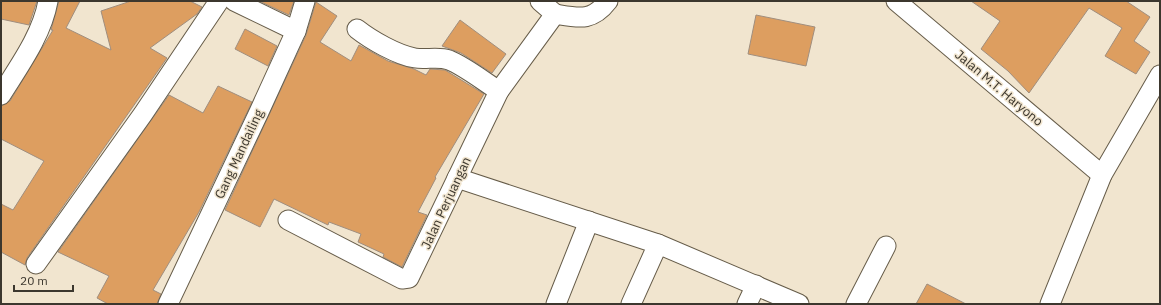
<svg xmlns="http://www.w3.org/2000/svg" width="1161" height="305" viewBox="0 0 1161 305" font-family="'IBM Plex Sans',sans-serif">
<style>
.building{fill:#dd9e60;stroke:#a08e7e}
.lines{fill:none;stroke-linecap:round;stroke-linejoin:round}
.minor-casing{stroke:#665c49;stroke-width:21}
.minor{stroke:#fff;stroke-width:19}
.labels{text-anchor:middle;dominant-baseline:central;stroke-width:3;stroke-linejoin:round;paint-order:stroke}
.street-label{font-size:13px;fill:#3c372e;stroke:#f1e5cf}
</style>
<rect width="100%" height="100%" fill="#f1e5cf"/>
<!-- building -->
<g class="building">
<polygon points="1,1 37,1 29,25 1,19"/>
<polygon points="59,1 80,1 66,28 111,50 101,11 131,1 190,1 202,7 197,14 150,48 167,58 27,258 25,265 1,252 1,204 13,210 44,161 1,139 1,106 10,101 53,30 51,30"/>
<polygon points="259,1 294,1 289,15"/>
<polygon points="971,1 1126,1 1150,17 1134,41 1150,52 1136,74 1105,56 1122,28 1089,8 1029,93 1008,71 981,49 1000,21"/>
<polygon points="316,2 337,16 320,42 351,61 359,45 388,61 414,69 426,75 430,69 445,70 484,94 435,177 436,178 418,212 427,215 402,267 383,257 384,254 358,242 361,234 329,222 328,225 274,199 260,227 225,210 306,35"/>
<polygon points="756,15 815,27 806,66 748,54"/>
<polygon points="460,20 506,54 492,73 461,53 442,46"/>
<polygon points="245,29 277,46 268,66 235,49"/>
<polygon points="218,86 252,102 199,212 153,290 161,294 157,304 108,304 97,298 109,276 58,252 169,95 203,113"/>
<polygon points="927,284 966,304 916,304"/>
</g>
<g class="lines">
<defs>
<g id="minor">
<polyline points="234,1 296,31"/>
<polyline points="540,1 555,14"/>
<polyline points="896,1 1102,175"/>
<path d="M555,14C579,18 592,22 608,1"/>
<path d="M357,29C371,40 397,55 415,58C426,60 438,56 449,60C466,67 483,81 499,91"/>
<path d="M1,95C19,66 42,35 48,1"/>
<polyline points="457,178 658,244 799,304"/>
<polyline points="288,220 402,279 409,278 499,91 555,14"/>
<polyline points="36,264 143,114 219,1"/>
<polyline points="168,304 259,112 296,31 305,1"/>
<polyline points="556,304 589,221"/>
<polyline points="631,304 658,244"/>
<polyline points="747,304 756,285"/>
<polyline points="856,304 886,246"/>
<polyline points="1050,304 1102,175 1160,75"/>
</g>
</defs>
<!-- minor casing -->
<use href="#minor" class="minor-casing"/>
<!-- minor -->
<use href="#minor" class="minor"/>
</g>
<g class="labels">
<!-- street labels -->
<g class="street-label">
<text transform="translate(999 88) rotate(40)">Jalan M.T. Haryono</text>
<text transform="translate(239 154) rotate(-65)">Gang Mandailing</text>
<text transform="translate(446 203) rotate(-65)">Jalan Perjuangan</text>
</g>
</g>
<!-- border -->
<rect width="1161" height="305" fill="none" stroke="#3c372e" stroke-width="4"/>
<!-- scale -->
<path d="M14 285v6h59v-6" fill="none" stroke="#3c372e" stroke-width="2"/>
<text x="20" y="285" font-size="12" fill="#3c372e" stroke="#f1e5cf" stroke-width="3" paint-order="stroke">20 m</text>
</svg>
